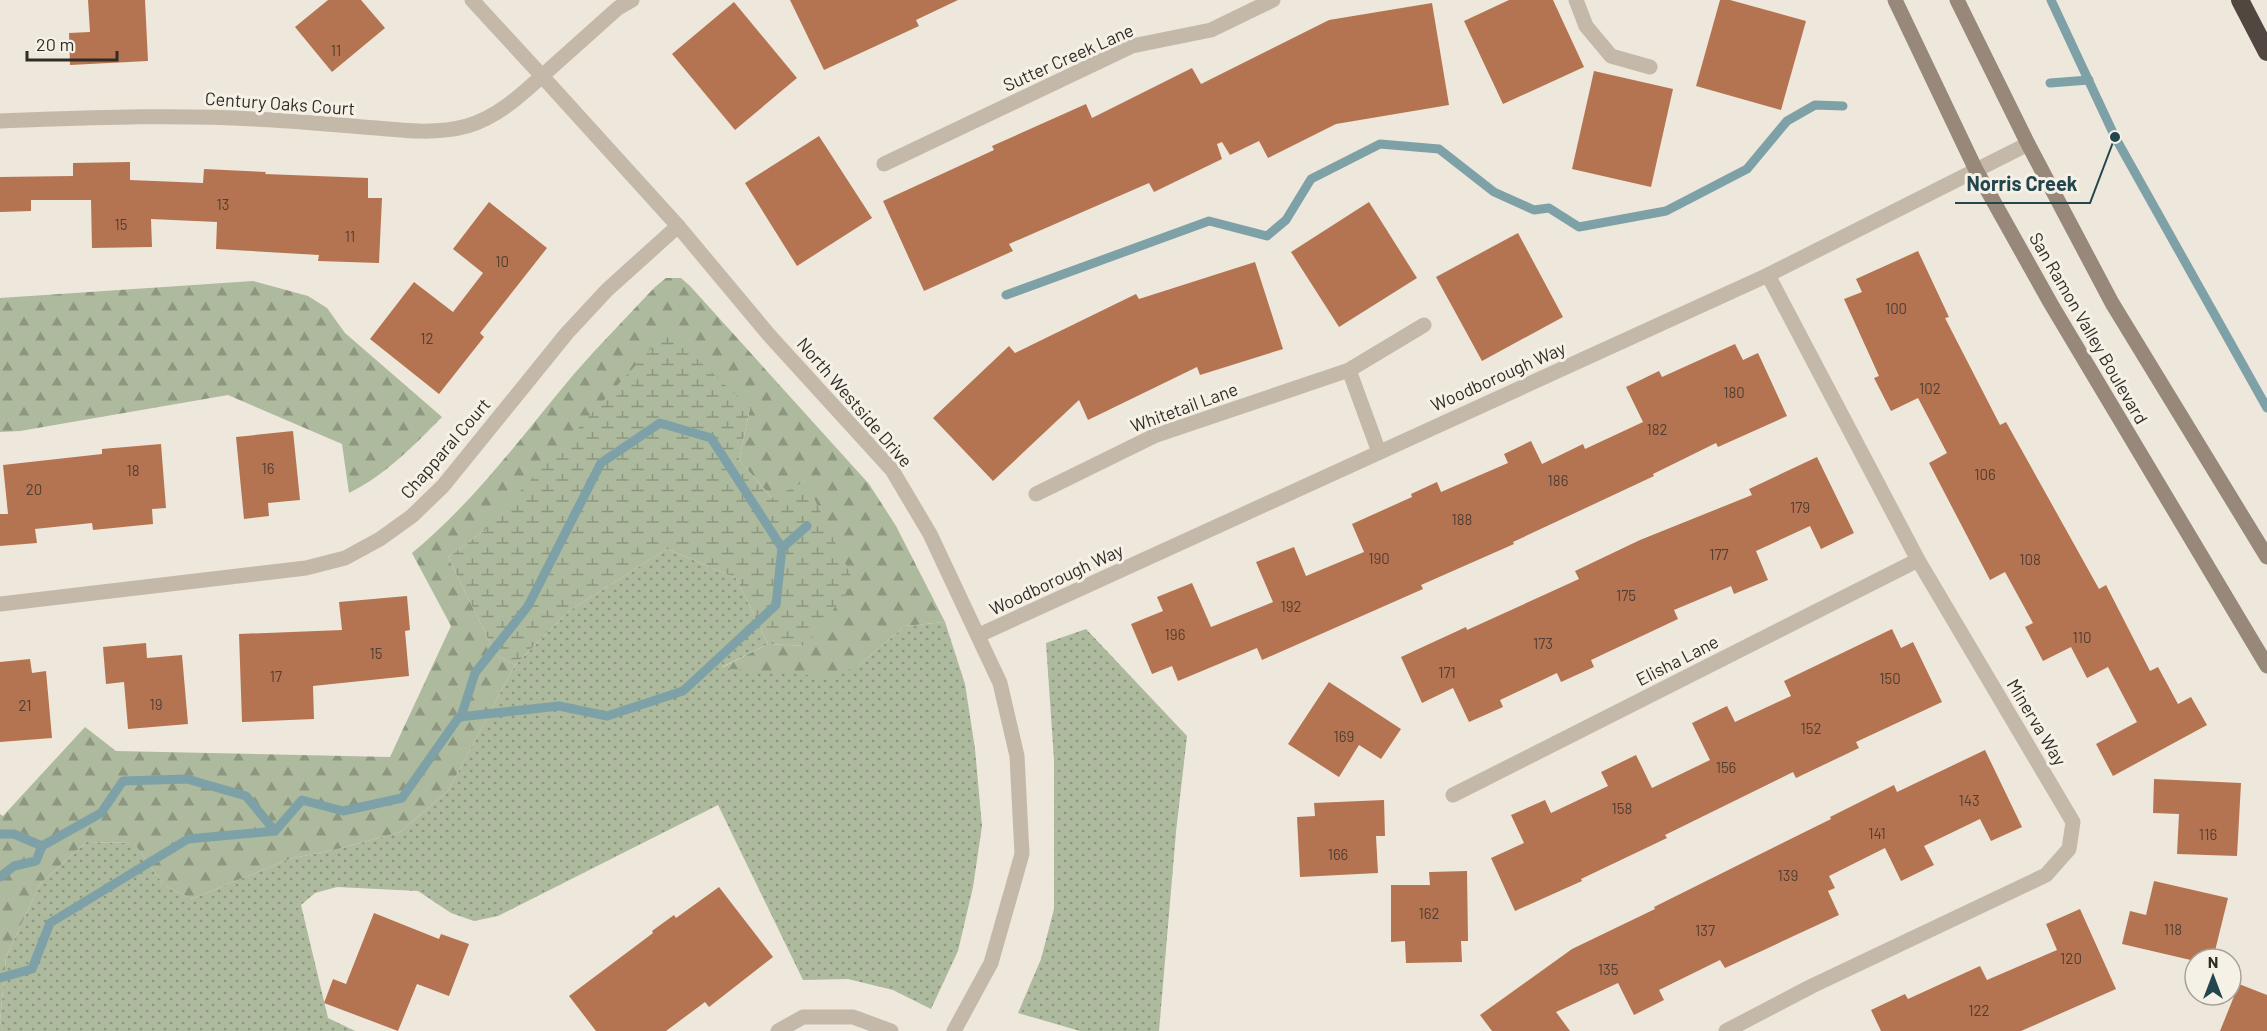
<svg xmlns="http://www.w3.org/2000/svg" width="2267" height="1031" viewBox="0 0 2267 1031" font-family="Barlow,sans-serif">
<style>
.grass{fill:url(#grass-dots)}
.forest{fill:url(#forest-firs)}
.wetland{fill:url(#wetland-marsh)}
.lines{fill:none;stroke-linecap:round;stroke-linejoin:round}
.stream{stroke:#7ea1a7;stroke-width:9}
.building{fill:#b57451}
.minor{stroke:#c4b8a9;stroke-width:15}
.tertiary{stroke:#c4b8a9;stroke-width:15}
.secondary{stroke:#97887a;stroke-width:15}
.motorway{stroke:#524740;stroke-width:18}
.labels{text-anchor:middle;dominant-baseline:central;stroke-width:6;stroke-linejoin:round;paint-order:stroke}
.number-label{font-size:15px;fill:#533e32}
.street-label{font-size:18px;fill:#322c27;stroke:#f6f1e6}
.leader{fill:none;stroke:#23464e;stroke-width:2}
.callout-dot{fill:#23464e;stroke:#f6f1e6;stroke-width:2}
.callout-label{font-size:20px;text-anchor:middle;font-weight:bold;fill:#23464e;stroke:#f6f1e6;stroke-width:6;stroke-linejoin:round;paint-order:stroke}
</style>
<defs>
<pattern id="grass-dots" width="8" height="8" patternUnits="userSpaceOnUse" patternTransform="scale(1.5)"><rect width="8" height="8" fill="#adba9d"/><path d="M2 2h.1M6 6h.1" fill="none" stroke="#8d9780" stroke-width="1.8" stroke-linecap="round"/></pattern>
<pattern id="forest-firs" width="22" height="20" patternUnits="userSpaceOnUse" patternTransform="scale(1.5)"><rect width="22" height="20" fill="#adba9d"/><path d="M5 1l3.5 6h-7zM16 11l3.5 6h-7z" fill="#8d9780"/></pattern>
<pattern id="wetland-marsh" width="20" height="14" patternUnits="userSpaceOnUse" patternTransform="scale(1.5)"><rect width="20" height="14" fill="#adba9d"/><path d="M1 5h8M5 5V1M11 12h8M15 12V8" fill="none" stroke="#8d9780"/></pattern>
</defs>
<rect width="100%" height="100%" fill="#eee7db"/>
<!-- grass -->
<g class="grass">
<polygon points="667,549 736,578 768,644 722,667 858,666 905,626 945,622 965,684 975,749 982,826 973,887 958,951 931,1009 893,990 848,979 803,980 718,805 498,916 474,921 451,913 418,891 337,887 315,893 301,905 328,1018 355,1031 3,1031 0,1022 6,957 40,884 86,842 134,843 164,885 192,899 289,859 342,848 400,832 448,791 515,665 569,611"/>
<polygon points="1086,629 1187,736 1176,832 1159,1031 1080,1031 1018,1013 1041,959 1054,909 1054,760 1046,643"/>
</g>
<!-- forest -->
<g class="forest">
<path d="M666,278H681L690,286L869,484L896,526L945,622L905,626L858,666L831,677L721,668L768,644L806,646V481L773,499L739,460L750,408L484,531L448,557L496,655L515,665L448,791L400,832L342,848L289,859L192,899L164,885L134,843L86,842L40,884L6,957L0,1022L3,1031H0V814L3,816L85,727L116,751L390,757L451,626L412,553C475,501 522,436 574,374C600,344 628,316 655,287Z"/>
<path d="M253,281L308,296L327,308L345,333L442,417C413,446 387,474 349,493L342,444L228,395L20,431L0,432V298Z"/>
</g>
<!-- wetland -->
<polygon class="wetland" points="667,331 750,408 739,460 772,498 806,481 854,582 806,646 768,644 736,578 667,549 569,611 515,665 496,655 448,557 484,531"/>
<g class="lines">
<!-- stream -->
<g class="stream">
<polyline points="2051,0 2115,137 2267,408"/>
<polyline points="2050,83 2089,80"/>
<polyline points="1006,295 1209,221 1267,236 1286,220 1311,179 1380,144 1439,149 1494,192 1534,210 1549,208 1579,227 1666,211 1747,169 1787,121 1815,105 1843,106"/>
<polyline points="461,717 475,673 528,606 601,463 660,423 711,438 782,548"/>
<polyline points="0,834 14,834 42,846"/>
<polyline points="0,877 14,866 36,861 42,846 101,813 123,781 187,779 246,796 275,831"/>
<polyline points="0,978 32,969 50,923 188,839 275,831 302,800 343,811 402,798 459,717 559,706 607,716 683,691 776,605 782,548 807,526"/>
</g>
</g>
<!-- building -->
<g class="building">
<polygon points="88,0 145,0 148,61 70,65 69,33 90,32"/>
<polygon points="328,0 361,0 385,28 332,72 295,27"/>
<polygon points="790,0 958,0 916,20 919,26 824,70"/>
<polygon points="1509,0 1553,0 1584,67 1503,104 1464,21"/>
<polygon points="1720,0 1730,0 1806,21 1781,110 1696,86"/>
<polygon points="734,2 797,78 735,130 672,54"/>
<polygon points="1432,3 1449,105 1336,124 1268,158 1259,141 1230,155 1222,142 1217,144 1222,159 1154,192 1149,183 1009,244 1013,251 924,291 883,201 994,150 992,146 1086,104 1092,118 1192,68 1201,84 1329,20"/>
<polygon points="1594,71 1673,89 1651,187 1572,169"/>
<polygon points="819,136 872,218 797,266 745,183"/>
<polygon points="130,162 130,180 203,183 204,169 266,172 265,174 368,178 368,198 382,198 379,263 318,261 319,255 216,249 217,222 151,219 152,247 92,248 91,200 31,200 31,211 0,212 0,177 73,176 73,163"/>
<polygon points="489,202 547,248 480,333 484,337 439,394 370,339 414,282 453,312 483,273 453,249"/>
<polygon points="1369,202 1417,278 1339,327 1291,252"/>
<polygon points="1518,233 1563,317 1482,361 1436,277"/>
<polygon points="1918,251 1949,317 1945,318 2000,425 2006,422 2099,589 2106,585 2150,671 2158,667 2178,704 2191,697 2207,725 2113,776 2096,744 2137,722 2108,667 2087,678 2071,647 2043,661 2025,627 2033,623 2005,572 1990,580 1929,463 1947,453 1918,398 1891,411 1874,378 1879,376 1844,299 1862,292 1856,279"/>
<polygon points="1255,262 1283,349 1200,375 1197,367 1088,420 1079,400 993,481 933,418 1009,346 1015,353 1136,294 1139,299"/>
<polygon points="1735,344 1743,360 1758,353 1787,416 1718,447 1716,443 1653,474 1654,476 1513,542 1514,544 1421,585 1423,589 1262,660 1257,648 1178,681 1172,666 1152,674 1131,624 1163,611 1157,597 1192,583 1211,627 1273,602 1256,562 1294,547 1306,576 1364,552 1352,524 1412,497 1411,494 1437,482 1441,492 1508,463 1504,454 1531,441 1542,464 1583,444 1585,449 1643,422 1626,387 1659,371 1662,377"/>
<polygon points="293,431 300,500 268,503 269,516 244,519 236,437"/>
<polygon points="161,444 166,508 152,509 153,524 93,530 92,523 35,529 37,543 0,546 0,514 8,514 3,465 102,454 102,449"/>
<polygon points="1817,457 1854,533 1821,549 1810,526 1756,551 1768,580 1734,594 1731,586 1674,610 1678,619 1591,660 1594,667 1561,682 1557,673 1500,700 1503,707 1469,722 1453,688 1422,703 1401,657 1466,627 1467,630 1579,579 1575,571 1640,540 1752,495 1749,489"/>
<polygon points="407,596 410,630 405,631 409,676 313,686 314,719 242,722 239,634 342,630 339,602"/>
<polygon points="1892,629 1901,648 1913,642 1942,702 1856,742 1859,748 1796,778 1793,772 1665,835 1667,838 1581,879 1582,881 1515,911 1491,858 1524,843 1511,815 1545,800 1551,813 1608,786 1601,772 1636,755 1652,788 1710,760 1692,723 1727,706 1735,722 1791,696 1784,681"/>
<polygon points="146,643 147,658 182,655 188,724 128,729 124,682 106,684 103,647"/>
<polygon points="30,659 32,673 46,671 52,738 0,742 0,662"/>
<polygon points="1329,682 1401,729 1381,759 1359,745 1339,777 1288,744"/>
<polygon points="1985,750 2022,827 1991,841 1980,819 1924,846 1934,865 1901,881 1885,848 1829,876 1835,888 1828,891 1839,915 1725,968 1720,960 1659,990 1664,1000 1634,1015 1618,983 1556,1012 1570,1031 1492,1031 1480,1015 1572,949 1655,909 1654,907 1831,819 1830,817 1894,785 1897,792"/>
<polygon points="2154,779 2241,783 2237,856 2177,854 2179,814 2153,813"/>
<polygon points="1384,800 1385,836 1376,836 1378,873 1300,877 1297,817 1315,816 1314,803"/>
<polygon points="1467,871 1468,941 1461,941 1462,962 1406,963 1405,941 1391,942 1391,885 1430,885 1429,872"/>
<polygon points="2154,881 2228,898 2213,959 2195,959 2195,961 2122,944 2130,911 2146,915"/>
<polygon points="719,887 773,957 709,1007 705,1002 666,1031 596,1031 569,996 653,933 652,931 674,915 676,918"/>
<polygon points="2080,909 2116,989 2021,1031 1881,1031 1871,1010 1905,994 1908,999 1980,966 1987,980 2057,950 2046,924"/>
<polygon points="374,913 439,939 441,934 469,944 449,996 417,984 398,1031 324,1003 333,979 346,984"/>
<polygon points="2239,984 2267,995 2267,1031 2220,1031"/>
</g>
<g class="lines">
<!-- minor -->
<g class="minor">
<polyline points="1576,0 1586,26 1611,56 1650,67"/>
<path d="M0,121C85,118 170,114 254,119C295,121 336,125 377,128C407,131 438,134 467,126C497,117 519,97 542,76L472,0"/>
<polyline points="884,164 1132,46 1211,30 1273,0"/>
<polyline points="1349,370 1379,452"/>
<polyline points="1036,494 1154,436 1349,370 1424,325"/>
<polyline points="0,604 306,568 345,558 380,539 412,516 443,486 567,333 607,290 678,226"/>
<polyline points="979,635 1768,275 2028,144"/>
<polyline points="1453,795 1918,560"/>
<polyline points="778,1031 803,1017 853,1017 891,1031"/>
<polyline points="1726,1031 1812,986 2046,875 2069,849 2073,822 1918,560 1768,275"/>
</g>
<!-- tertiary -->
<polyline class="tertiary" points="632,0 618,8 542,76 678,226 769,335 892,470 930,534 1000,683 1017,756 1022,854 991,963 954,1031"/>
<!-- secondary -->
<g class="secondary">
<polyline points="1895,0 1976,170 2051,304 2267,666"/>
<polyline points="1957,0 2028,144 2112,303 2267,557"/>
</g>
<!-- motorway -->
<polyline class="motorway" points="2240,0 2267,52"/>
</g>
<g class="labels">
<!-- number labels -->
<g class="number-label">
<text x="336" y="50">11</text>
<text x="223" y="204">13</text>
<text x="121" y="224">15</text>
<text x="350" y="236">11</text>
<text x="502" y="261">10</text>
<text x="1896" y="308">100</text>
<text x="427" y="338">12</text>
<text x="1930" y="388">102</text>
<text x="1734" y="392">180</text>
<text x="1657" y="429">182</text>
<text x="268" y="468">16</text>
<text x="133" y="470">18</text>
<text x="1985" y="474">106</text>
<text x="1558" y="480">186</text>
<text x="34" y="489">20</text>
<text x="1800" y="507">179</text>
<text x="1462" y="519">188</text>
<text x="1719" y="554">177</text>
<text x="1379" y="558">190</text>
<text x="2030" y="559">108</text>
<text x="1626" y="595">175</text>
<text x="1291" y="606">192</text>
<text x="1175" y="634">196</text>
<text x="2082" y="637">110</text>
<text x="1543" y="643">173</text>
<text x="376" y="653">15</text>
<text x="1447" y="672">171</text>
<text x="276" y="676">17</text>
<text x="1890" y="678">150</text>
<text x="156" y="704">19</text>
<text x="25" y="705">21</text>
<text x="1811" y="728">152</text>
<text x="1344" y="736">169</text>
<text x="1726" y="767">156</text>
<text x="1969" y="800">143</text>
<text x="1622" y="808">158</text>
<text x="1877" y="833">141</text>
<text x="2208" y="834">116</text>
<text x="1338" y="854">166</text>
<text x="1788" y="875">139</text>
<text x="1429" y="913">162</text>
<text x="2173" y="929">118</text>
<text x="1705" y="930">137</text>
<text x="2071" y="958">120</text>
<text x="1608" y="969">135</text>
<text x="1979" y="1010">122</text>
</g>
<!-- street labels -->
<g class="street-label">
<text transform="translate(1068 57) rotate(-24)">Sutter Creek Lane</text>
<text transform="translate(280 103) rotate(4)">Century Oaks Court</text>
<text transform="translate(2089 328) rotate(60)">San Ramon Valley Boulevard</text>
<text transform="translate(1498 376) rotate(-24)">Woodborough Way</text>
<text transform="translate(855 402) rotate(49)">North Westside Drive</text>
<text transform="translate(1184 407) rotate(-20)">Whitetail Lane</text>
<text transform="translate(445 448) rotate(-49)">Chapparal Court</text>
<text transform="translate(1056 579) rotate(-25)">Woodborough Way</text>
<text transform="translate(1677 660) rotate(-27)">Elisha Lane</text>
<text transform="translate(2037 722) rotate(59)">Minerva Way</text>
</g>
</g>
<!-- callouts -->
<path class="leader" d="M2115 137L2090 203H1955"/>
<circle class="callout-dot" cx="2115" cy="137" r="6"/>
<g class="callout-label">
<text x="2022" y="191">Norris Creek</text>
</g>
<!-- north arrow -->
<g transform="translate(2213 977)"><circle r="28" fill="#f6f1e6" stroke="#a8a29a" stroke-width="1.5"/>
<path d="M0-4.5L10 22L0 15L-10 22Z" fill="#23464e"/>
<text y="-9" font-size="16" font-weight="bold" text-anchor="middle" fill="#322c27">N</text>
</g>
<!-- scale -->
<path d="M27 51v9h90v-9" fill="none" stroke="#322c27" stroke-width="3"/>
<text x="36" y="51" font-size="18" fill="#322c27" stroke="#f6f1e6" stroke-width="4.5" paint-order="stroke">20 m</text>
</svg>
